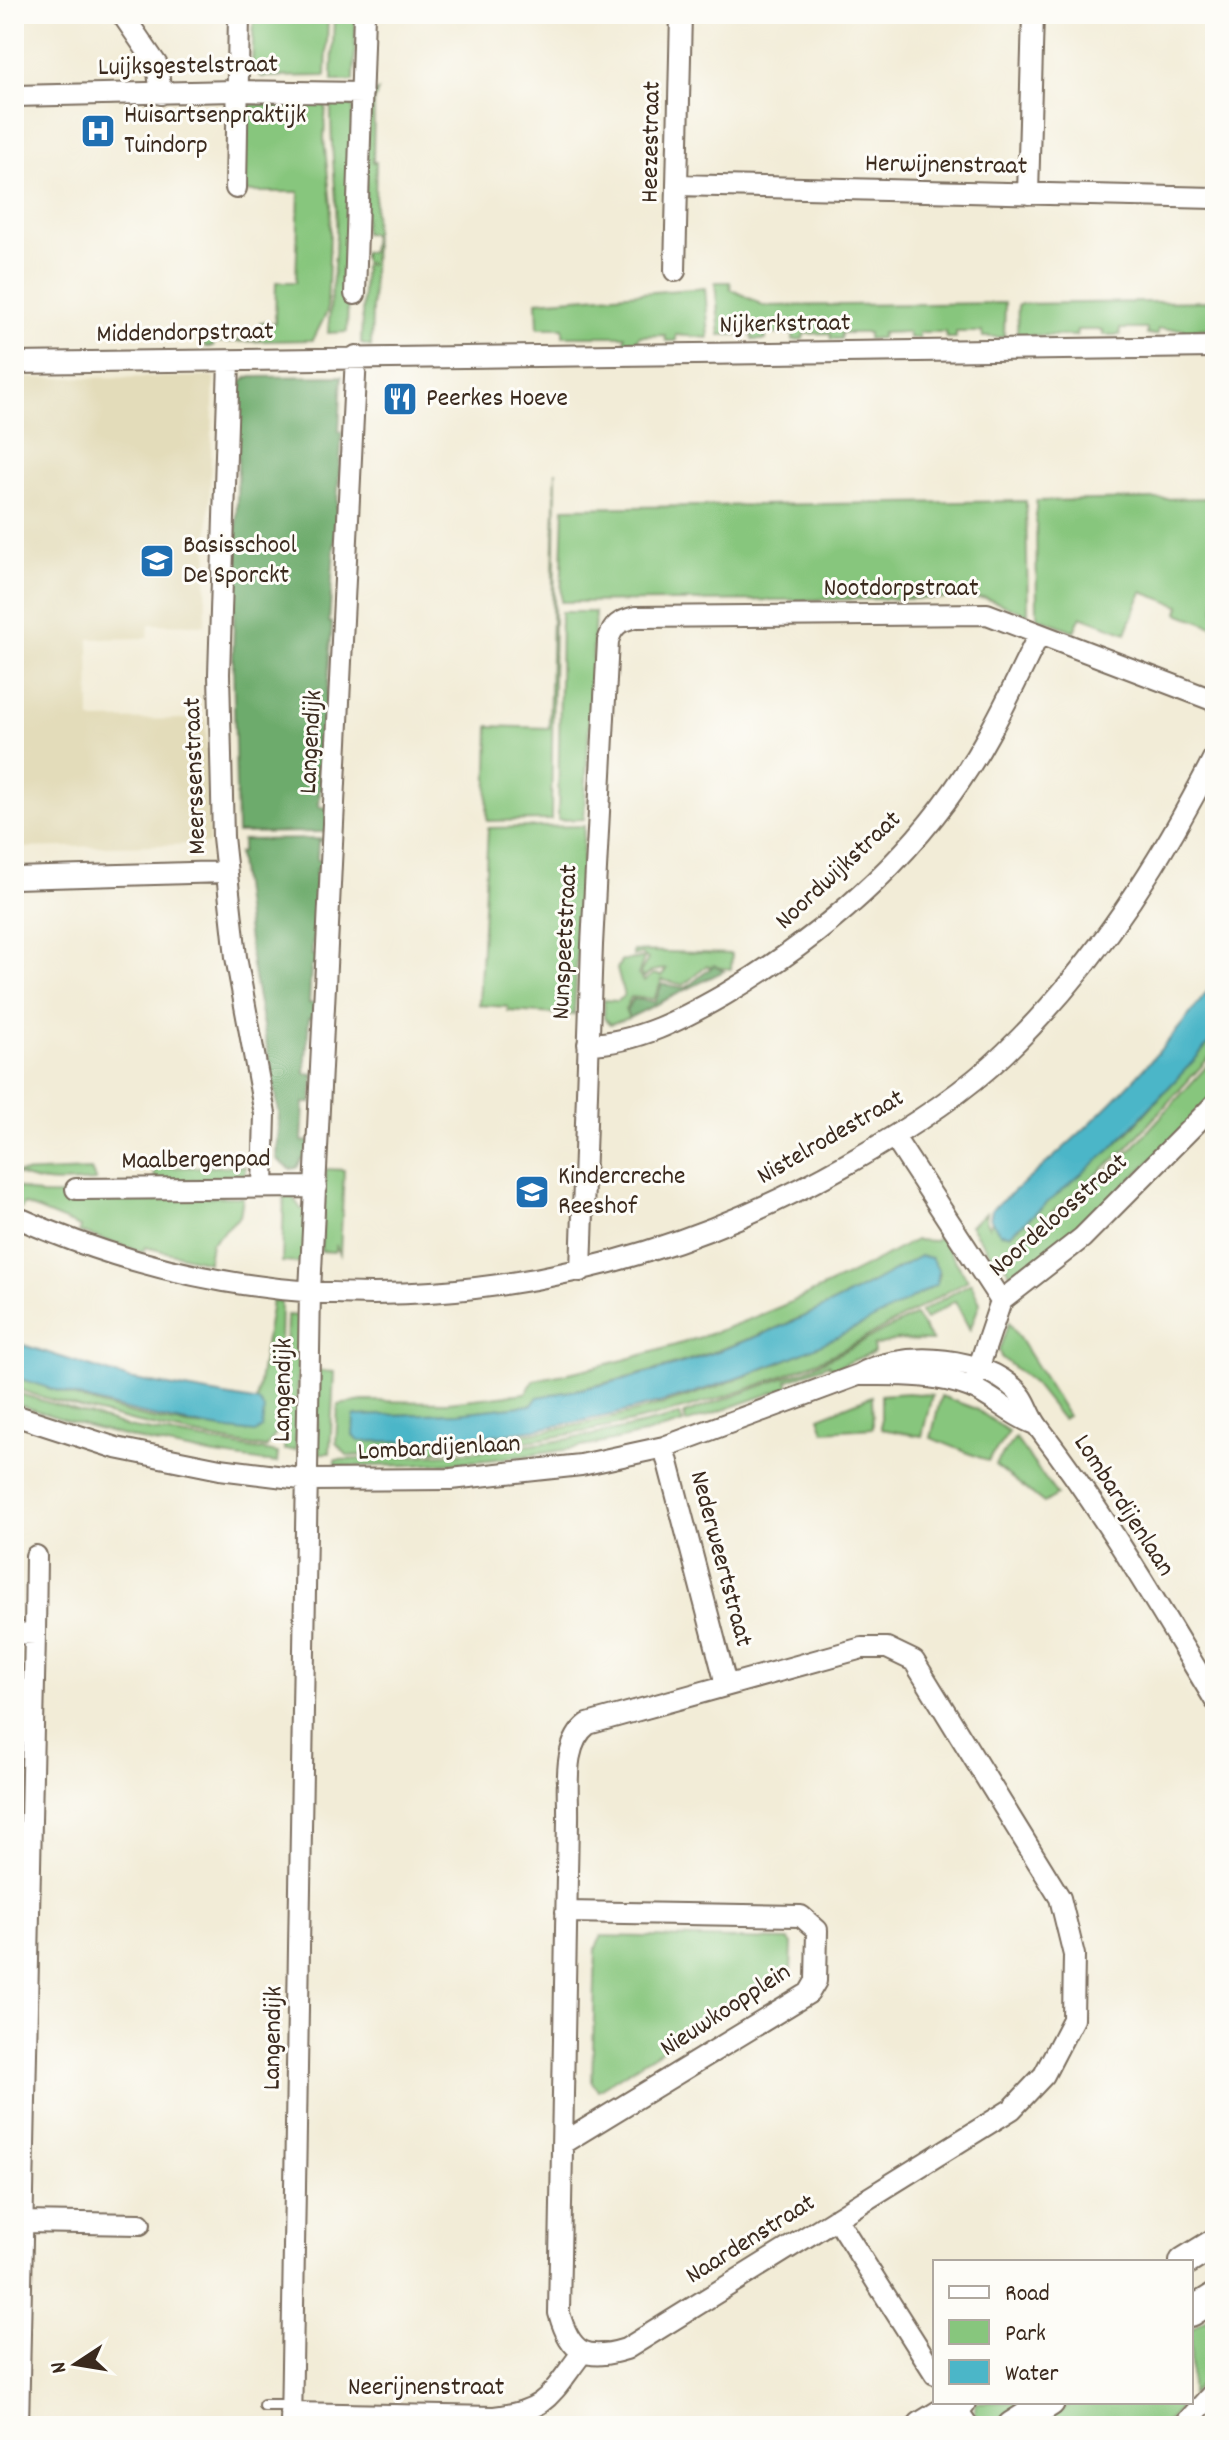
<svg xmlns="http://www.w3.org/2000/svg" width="1229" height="2440" font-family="Dekko,sans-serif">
  <rect width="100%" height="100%" fill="#fdfcf7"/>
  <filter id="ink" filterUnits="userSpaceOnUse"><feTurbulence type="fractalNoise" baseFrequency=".0125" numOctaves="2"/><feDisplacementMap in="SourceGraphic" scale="16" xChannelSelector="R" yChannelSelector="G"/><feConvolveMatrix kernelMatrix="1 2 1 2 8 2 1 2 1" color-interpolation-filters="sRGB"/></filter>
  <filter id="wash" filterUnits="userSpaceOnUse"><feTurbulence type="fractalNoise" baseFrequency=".006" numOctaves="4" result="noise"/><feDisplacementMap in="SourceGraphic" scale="32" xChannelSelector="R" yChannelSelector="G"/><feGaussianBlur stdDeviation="1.8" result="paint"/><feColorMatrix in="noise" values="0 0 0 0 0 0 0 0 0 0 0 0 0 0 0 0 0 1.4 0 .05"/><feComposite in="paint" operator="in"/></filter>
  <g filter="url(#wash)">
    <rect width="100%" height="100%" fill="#f2ecd7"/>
    <!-- built -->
    <path fill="#e3dcba" d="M214,377L205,625L149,624L148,638L89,639L90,720L206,719L209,844L14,848V378Z"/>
    <!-- green -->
    <path fill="#87c67d" stroke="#61784e" stroke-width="2" fill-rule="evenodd" d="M254,14H328L326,76L262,77L252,68Z
      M334,14H356L354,81H332Z
      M378,91L374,101L373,162H376L371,347L361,344L364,266L370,264L364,263V252H371L373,234L364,233L369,93Z
      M331,98L353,107L347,332L328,333C331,290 338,246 336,203C334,168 330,134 331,98Z
      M326,103L324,139L331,205L327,312L313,340L214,342L213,347H205L204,341L259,340L260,322L275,323L276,282H296L299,192H240L239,105Z
      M715,282H730L731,289L764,306L1005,303L1004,337H983L982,332H956V338H946L945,332H919V338H909L908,332L882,333L881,338L868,339V333H841V339H831L830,333L804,334L803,339L793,340V334H766V340H753L752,334L720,335Z
      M705,288L709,338L676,335V341H666L665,335L639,336L638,341L625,342V336H563V328H538L537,301Z
      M1215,301V328L1195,329V334L1184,335V329H1158L1157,335H1147V329H1120V335H1103V330H1077L1076,336L1017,335L1018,304Z
      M556,471L551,820L487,821L489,726L549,728Z
      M1215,498V627L1178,613L1180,606L1142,592L1126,633L1081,616L1074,631L1037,617L1036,501Z
      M1026,501L1028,614L985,598L561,602L564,508Z
      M561,612H595L584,819L558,820Z
      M584,826L574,1015L508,1011V1007L479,1005L488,828Z
      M633,951L732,954L731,969L706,966L684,985L662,980L654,999L631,997L625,1010L629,1018L610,1024L604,1018V1000L617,1001L624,996L617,969L621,961L644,958L638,975L644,981L654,974L662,976L666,969L653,971L643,978L640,973L648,959L641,954L633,956Z
      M1215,1035V1051L1124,1151L995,1261L970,1225L986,1213L985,1220L989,1227L992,1220L1000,1233L1011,1234L1128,1133Z
      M1215,1057V1093C1154,1162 1087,1223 1013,1278L1001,1260L1127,1154Z
      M245,1166V1178L155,1181L154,1168Z
      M326,1169L344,1170L340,1254L336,1246L334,1252L321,1251Z
      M91,1170L96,1181C66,1183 41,1186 14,1173Z
      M14,1186L41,1195L243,1197L240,1216L211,1243L208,1262L145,1247L143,1252L79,1232L80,1227L24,1204L21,1209L14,1205Z
      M284,1195L292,1196L301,1209H307L304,1263L282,1262Z
      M939,1236L968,1280C921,1307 874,1335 825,1358C672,1427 513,1450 348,1456L336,1443L338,1405L363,1401L448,1402L526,1393L534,1380C677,1353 788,1311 915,1240L935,1241ZM920,1256L931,1261L940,1273L937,1284C764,1384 555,1460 353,1435L355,1416L458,1413L532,1405L538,1397C675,1373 800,1327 920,1256Z
      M971,1283L980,1303L970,1330L955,1301L925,1320L920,1312Z
      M272,1301L281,1302L278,1431L266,1448C180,1434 97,1416 14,1388V1376C92,1403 179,1437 261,1425L263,1413L256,1402Z
      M287,1315L299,1316L296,1450H284Z
      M915,1315L932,1341L896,1340L873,1346L874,1352L832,1369L829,1364L787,1381L789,1387L686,1423L684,1414L806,1370Z
      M1009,1322L1068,1416L1062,1419L1034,1384L1001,1357L999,1350Z
      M319,1371L334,1372L330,1453H317Z
      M14,1392L128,1427L278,1453L277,1463C188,1454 99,1433 14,1403Z
      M907,1393L932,1395L922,1436L881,1429V1395Z
      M872,1396L873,1428L824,1431L819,1417Z
      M941,1396L976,1409L1009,1432L988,1461L931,1438Z
      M680,1415L683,1423L667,1428C557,1457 448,1468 335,1466V1460C453,1456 566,1446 680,1415Z
      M1015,1438L1057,1495L1044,1503L995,1465Z
      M601,1936L788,1940L792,1944L791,1969L598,2090L592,2082L596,1948Z
      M1215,2314V2369L1191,2395V2329Z
      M975,2402H1037L999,2426L981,2424L975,2414Z
      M1075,2402H1185L1163,2426H1037Z"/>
    <!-- forest -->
    <path fill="#6dab6c" stroke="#546a45" stroke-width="2" d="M342,376L339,432H342L329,622L332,623L322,764L330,765L329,789H320L319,807L328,808L327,832L237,833L233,658L240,384L248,377Z
      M326,839L318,842L317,860L325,861V869H316L314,910L323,911L321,937H313L312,955L320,956V966H311L309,1003L318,1004L317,1018H309L305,1073L314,1074L312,1103H304L302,1141L310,1142L309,1159H302L297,1168L291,1170L277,1159L279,1113L252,966L238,853L242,852V840Z
      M714,965L724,971L629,1018L626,1011L633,999L655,1002L662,984L686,988Z"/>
    <!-- water -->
    <path fill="#4bb6c8" stroke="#437073" stroke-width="2" d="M1215,981V1035L1198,1056L1110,1150L1010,1234L1000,1233L990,1219L992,1209C1076,1142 1152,1069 1215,981Z
      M920,1256L931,1258L939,1271L937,1284C761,1388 564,1445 359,1441L353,1435L354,1416L458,1413L532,1405L538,1397C675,1375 801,1327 920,1256Z
      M14,1342L129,1379L259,1402L264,1410L262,1428L255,1433C175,1425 98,1405 21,1379L14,1376Z"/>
  </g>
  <g filter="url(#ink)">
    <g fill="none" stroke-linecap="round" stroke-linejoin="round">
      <!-- lane casing -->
      <g stroke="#7b6e5f" stroke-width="14">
        <path id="lane" d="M264,2405H291"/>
      </g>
      <!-- street casing -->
      <g stroke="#7b6e5f" stroke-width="24">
        <path id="street" d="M122,14L157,65L161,94
          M14,96L235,91L362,93
          M677,185L1215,198
          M236,188L239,14
          M1028,194L1033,14
          M675,271L681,14
          M355,294L364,14
          M229,361L219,674L223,837L236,957L265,1114L263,1186
          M14,363L1215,347
          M14,878L225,872
          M588,1044C637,1043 682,1019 724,995C832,932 930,843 990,732C1008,700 1023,667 1039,634
          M894,1137L1001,1301
          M76,1189L316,1187
          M14,1216C288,1340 589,1311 847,1164C898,1135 963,1094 1005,1053C1092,969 1161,863 1215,755
          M581,1271L592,945L608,641C613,625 619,621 636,617L987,614L1215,701
          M974,1381L1001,1301L1082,1238L1215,1104
          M14,1415L116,1448L220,1469L309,1480L451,1479L581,1465L664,1447L858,1375
          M1035,1424C1011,1416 993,1396 970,1387C934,1373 896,1375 858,1375C898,1351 972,1355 1009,1384C1029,1399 1026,1412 1039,1428C1105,1514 1159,1608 1215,1700
          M664,1447L726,1684
          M14,1633L35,1634L18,2426
          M35,1634L36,1556
          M862,1648H887L914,1661L1060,1898L1074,1955L1073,2019L1044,2075L1012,2109L626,2349C587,2361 571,2355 559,2313L568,1820C569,1789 561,1744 588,1724Z
          M563,2143L809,1993L816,1981L817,1930L801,1916L566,1912
          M836,2218L935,2374
          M23,2222L140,2224
          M952,2402L968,2426
          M291,2413L494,2417C548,2411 551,2393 582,2353
          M291,2426L310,1291L356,356
          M1183,2426L1215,2391"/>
      </g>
      <!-- secondary casing -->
      <g stroke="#7b6e5f" stroke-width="32">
        <path id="secondary" d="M1184,2262L1215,2243
          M1191,2312L1215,2297
          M922,2426L961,2402
          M1012,2426L1050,2402"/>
      </g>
      <!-- lane -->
      <use href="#lane" stroke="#fff" stroke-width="10"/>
      <!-- street -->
      <use href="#street" stroke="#fff" stroke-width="20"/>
      <!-- secondary -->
      <use href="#secondary" stroke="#fff" stroke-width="28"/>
    </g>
  </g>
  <!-- icons -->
  <defs>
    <g id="hospital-square" transform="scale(1.8)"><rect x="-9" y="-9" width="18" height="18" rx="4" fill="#1f6fb2" stroke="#fdfcf7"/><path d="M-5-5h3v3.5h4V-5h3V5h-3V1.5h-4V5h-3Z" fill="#fff"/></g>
    <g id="restaurant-square" transform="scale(1.8)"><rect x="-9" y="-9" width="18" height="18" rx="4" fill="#1f6fb2" stroke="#fdfcf7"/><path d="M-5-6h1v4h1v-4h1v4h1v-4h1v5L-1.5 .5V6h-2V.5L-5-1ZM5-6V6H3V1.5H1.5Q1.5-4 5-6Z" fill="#fff"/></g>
    <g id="school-square" transform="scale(1.8)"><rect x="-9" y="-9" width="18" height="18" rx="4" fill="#1f6fb2" stroke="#fdfcf7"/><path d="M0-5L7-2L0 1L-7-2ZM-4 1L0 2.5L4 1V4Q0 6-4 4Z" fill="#fff"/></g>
  </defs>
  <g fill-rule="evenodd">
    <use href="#hospital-square" x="98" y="131"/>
    <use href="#restaurant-square" x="400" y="399"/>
    <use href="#school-square" x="157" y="561"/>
    <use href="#school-square" x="532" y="1192"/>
  </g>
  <g text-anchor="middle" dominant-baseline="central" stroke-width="6" stroke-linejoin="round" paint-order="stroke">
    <!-- street labels -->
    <g font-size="26" fill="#3b2a1e" stroke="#fdfcf7">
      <text transform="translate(188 67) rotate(-1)">Luijksgestelstraat</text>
      <text transform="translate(652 142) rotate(-89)">Heezestraat</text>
      <text transform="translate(946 166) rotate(1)">Herwijnenstraat</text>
      <text transform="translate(785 325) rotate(-1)">Nijkerkstraat</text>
      <text transform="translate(185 334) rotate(-1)">Middendorpstraat</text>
      <text x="901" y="589">Nootdorpstraat</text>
      <text transform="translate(312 742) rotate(-87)">Langendijk</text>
      <text transform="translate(196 776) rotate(-92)">Meerssenstraat</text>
      <text transform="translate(839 871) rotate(-43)">Noordwijkstraat</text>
      <text transform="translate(566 942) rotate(-87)">Nunspeetstraat</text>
      <text transform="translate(831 1138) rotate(-30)">Nistelrodestraat</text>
      <text transform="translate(196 1161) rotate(-1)">Maalbergenpad</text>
      <text transform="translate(1059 1216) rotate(-41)">Noordeloosstraat</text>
      <text transform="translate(284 1390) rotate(-89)">Langendijk</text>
      <text transform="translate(439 1449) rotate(-3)">Lombardijenlaan</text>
      <text transform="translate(1123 1506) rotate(57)">Lombardijenlaan</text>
      <text transform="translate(720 1559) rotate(75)">Nederweertstraat</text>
      <text transform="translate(726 2011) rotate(-33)">Nieuwkoopplein</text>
      <text transform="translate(274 2038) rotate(-89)">Langendijk</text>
      <text transform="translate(751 2240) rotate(-32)">Naardenstraat</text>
      <text x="426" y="2388">Neerijnenstraat</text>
    </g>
    <!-- poi labels -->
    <g font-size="26" fill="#3b2a1e" stroke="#fdfcf7" text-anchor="start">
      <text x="124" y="116">Huisartsenpraktijk<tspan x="124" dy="30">Tuindorp</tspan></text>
      <text x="426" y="399">Peerkes Hoeve</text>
      <text x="183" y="546">Basisschool<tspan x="183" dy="30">De Sporckt</tspan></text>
      <text x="558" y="1177">Kindercreche<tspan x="558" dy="30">Reeshof</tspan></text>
    </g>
  </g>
  <!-- margin -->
  <rect width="1229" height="2440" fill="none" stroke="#fdfcf7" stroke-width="48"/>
  <!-- legend -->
  <rect x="933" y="2260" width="260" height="144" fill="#fdfcf7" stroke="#afa8a0" stroke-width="2"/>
  <rect x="949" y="2286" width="40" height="12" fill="#ffffff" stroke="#afa8a0" stroke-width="2"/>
  <text x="1005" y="2300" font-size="24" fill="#3b2a1e">Road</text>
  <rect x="949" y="2320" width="40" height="24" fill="#87c67d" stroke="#afa8a0" stroke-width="2"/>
  <text x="1005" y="2340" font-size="24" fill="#3b2a1e">Park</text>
  <rect x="949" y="2360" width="40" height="24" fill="#4bb6c8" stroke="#afa8a0" stroke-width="2"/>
  <text x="1005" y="2380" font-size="24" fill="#3b2a1e">Water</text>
  <!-- north arrow -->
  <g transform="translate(76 2364) rotate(258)" stroke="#fdfcf7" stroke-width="6" paint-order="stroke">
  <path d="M0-6L14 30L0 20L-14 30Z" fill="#3b2a1e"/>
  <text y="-12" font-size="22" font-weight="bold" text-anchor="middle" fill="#3b2a1e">N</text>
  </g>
</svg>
